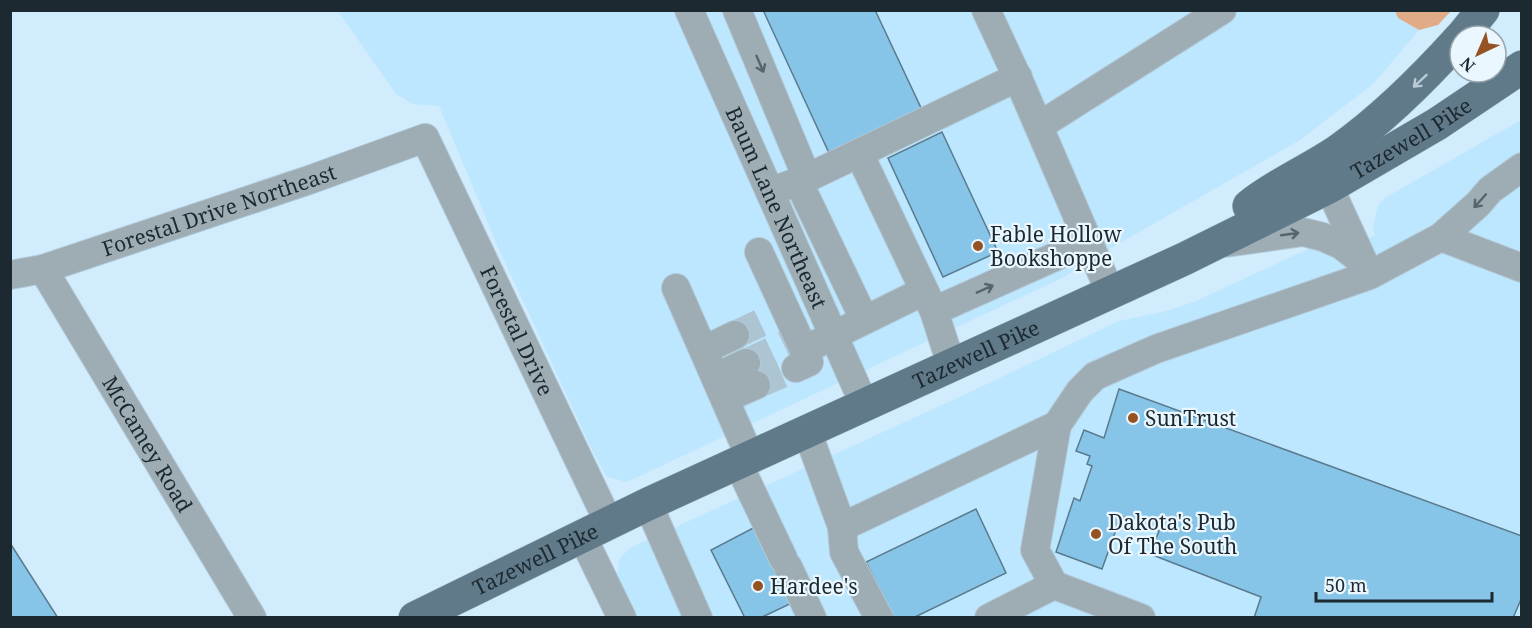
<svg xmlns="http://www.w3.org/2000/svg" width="1532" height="628" font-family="'Noto Serif',serif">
  <rect width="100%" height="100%" fill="#d1ecfc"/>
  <!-- built -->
  <path fill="#bde7ff" d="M1395,10L1398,18L1419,30L1373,84L1300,140L1111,248L1064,277L627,482L607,477L592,450L498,247L439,106L413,104L396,94L338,11Z
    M1521,120V617L634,618L617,580L620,558L630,548L966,394L1119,321L1167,311L1196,301L1308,249H1321L1330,256L1375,235L1373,227L1378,205L1385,198Z"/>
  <!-- forest -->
  <path fill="#e2ab88" d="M1395,11V10L1451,11L1438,25L1419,30L1398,18Z"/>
  <!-- building -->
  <path fill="#86c5e8" stroke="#5b7a8c" stroke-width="1.5" d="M763,10H875L922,110L829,153Z
    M942,132L998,252L943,277L888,158Z
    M1119,389L1522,536V597L1513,618H1254L1261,597L1150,554L1159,531L1121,516L1102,569L1056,552L1074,498L1080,501L1092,466L1087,464L1090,456L1076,451L1084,430L1104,438Z
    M976,509L1006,573L913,618H894L866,562Z
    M757,526L794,602L760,618H745L711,550Z
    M10,543L58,618H10Z"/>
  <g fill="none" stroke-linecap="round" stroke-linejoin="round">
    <!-- minor-tunnel -->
    <path stroke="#adc5d3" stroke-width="28" stroke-dasharray="28 14" stroke-linecap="butt" d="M735,335L773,317
      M746,363L786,344
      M756,385L796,368"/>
    <!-- minor casing -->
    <g stroke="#b1c9d7" stroke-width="30">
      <g id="minor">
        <path id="s1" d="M689,10L864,404"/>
        <path d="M737,10L807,178"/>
        <path d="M986,10L1020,83L1110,292"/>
        <path d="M1039,126L1222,10"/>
        <path d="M859,153L934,311L951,364"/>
        <path d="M798,181L864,319"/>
        <path d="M1329,187L1363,261"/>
        <path d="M770,192L807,178L1018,77"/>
        <path d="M1441,237L1478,204L1490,190L1522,167"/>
        <path d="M1225,243L1303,232L1323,237L1341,245L1363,262"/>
        <path d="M759,252L804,350"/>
        <path id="s2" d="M43,269L252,618"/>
        <path id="s3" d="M10,275L43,269L309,180L425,138L609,523"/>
        <path d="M676,288L750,457"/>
        <path d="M934,311L1088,242"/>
        <path d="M704,350L735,335"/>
        <path d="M796,368L809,362L804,350L924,291"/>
        <path d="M716,377L746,363"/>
        <path d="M726,398L756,385"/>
        <path d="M1057,425L1035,550L1054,585L1141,618"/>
        <path d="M807,431L842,527L1057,425L1080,391L1095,376L1156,349L1370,275L1441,237L1522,268"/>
        <path d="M738,463L783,558"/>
        <path d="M648,504L698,618"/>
        <path d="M842,527L844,552L879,618"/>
        <path d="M582,536L622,618"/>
        <path d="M788,567L812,618"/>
        <path d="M989,618L1054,585"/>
      </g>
    </g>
    <!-- major casing -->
    <g stroke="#b1c9d7" stroke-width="34">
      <g id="major">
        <path d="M1462,36L1483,10"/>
        <path d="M1249,206C1276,184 1310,170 1339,150C1384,118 1423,79 1460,38"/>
        <path id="s4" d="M415,618L648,504L1184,259L1329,187L1437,124L1522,67"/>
      </g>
    </g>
    <!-- minor -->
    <use href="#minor" stroke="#9eacb4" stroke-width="28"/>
    <!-- major -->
    <use href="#major" stroke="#607a89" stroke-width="33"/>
  </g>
  <!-- one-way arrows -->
  <defs><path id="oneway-shaft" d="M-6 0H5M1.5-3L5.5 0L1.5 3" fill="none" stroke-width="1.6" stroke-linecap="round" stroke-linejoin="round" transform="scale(1.5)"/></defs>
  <g stroke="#57646c">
    <use href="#oneway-shaft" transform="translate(760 64) rotate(67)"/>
    <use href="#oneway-shaft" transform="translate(1480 201) rotate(132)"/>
    <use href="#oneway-shaft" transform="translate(1290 234) rotate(-8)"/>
    <use href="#oneway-shaft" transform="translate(985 289) rotate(-24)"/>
  </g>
  <use stroke="#bacbd6" href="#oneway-shaft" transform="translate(1420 81) rotate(137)"/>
  <!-- markers -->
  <g fill="#955222" stroke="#eaf7ff" stroke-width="2">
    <circle cx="978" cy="246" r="6"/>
    <circle cx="1133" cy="418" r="6"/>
    <circle cx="1096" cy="534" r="6"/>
    <circle cx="758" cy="586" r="6"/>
  </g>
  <g text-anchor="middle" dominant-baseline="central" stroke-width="4.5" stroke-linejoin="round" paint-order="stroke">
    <!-- street labels -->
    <g font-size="21" fill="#1d2931" stroke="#eaf7ff">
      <text stroke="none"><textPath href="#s4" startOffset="1106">Tazewell Pike</textPath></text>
      <text stroke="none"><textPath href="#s1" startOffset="216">Baum Lane Northeast</textPath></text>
      <text stroke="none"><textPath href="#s3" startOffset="219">Forestal Drive Northeast</textPath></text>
      <text stroke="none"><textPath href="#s3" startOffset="651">Forestal Drive</textPath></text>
      <text stroke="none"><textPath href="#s4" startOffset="620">Tazewell Pike</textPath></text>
      <text stroke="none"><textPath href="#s2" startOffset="204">McCamey Road</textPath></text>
      <text stroke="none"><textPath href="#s4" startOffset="134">Tazewell Pike</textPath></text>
    </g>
    <!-- poi labels -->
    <g font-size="21" fill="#1d2931" stroke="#eaf7ff" text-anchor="start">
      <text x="990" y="234">Fable Hollow<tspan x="990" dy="24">Bookshoppe</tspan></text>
      <text x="1145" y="418">SunTrust</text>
      <text x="1108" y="522">Dakota's Pub<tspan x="1108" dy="24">Of The South</tspan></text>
      <text x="770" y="586">Hardee's</text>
    </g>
  </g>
  <!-- border -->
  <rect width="1532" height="628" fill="none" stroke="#1d2931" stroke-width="24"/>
  <!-- north arrow -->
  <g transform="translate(1478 54) rotate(224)"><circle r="28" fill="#eaf7ff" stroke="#98a5ad" stroke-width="1.5"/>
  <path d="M0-4.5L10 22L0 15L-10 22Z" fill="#955222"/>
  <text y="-9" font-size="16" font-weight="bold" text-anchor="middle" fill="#1d2931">N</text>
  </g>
  <!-- scale -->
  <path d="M1316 592v9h176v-9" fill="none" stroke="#1d2931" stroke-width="3"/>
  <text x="1325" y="592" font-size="18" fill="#1d2931" stroke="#eaf7ff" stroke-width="4.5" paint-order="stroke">50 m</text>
</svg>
